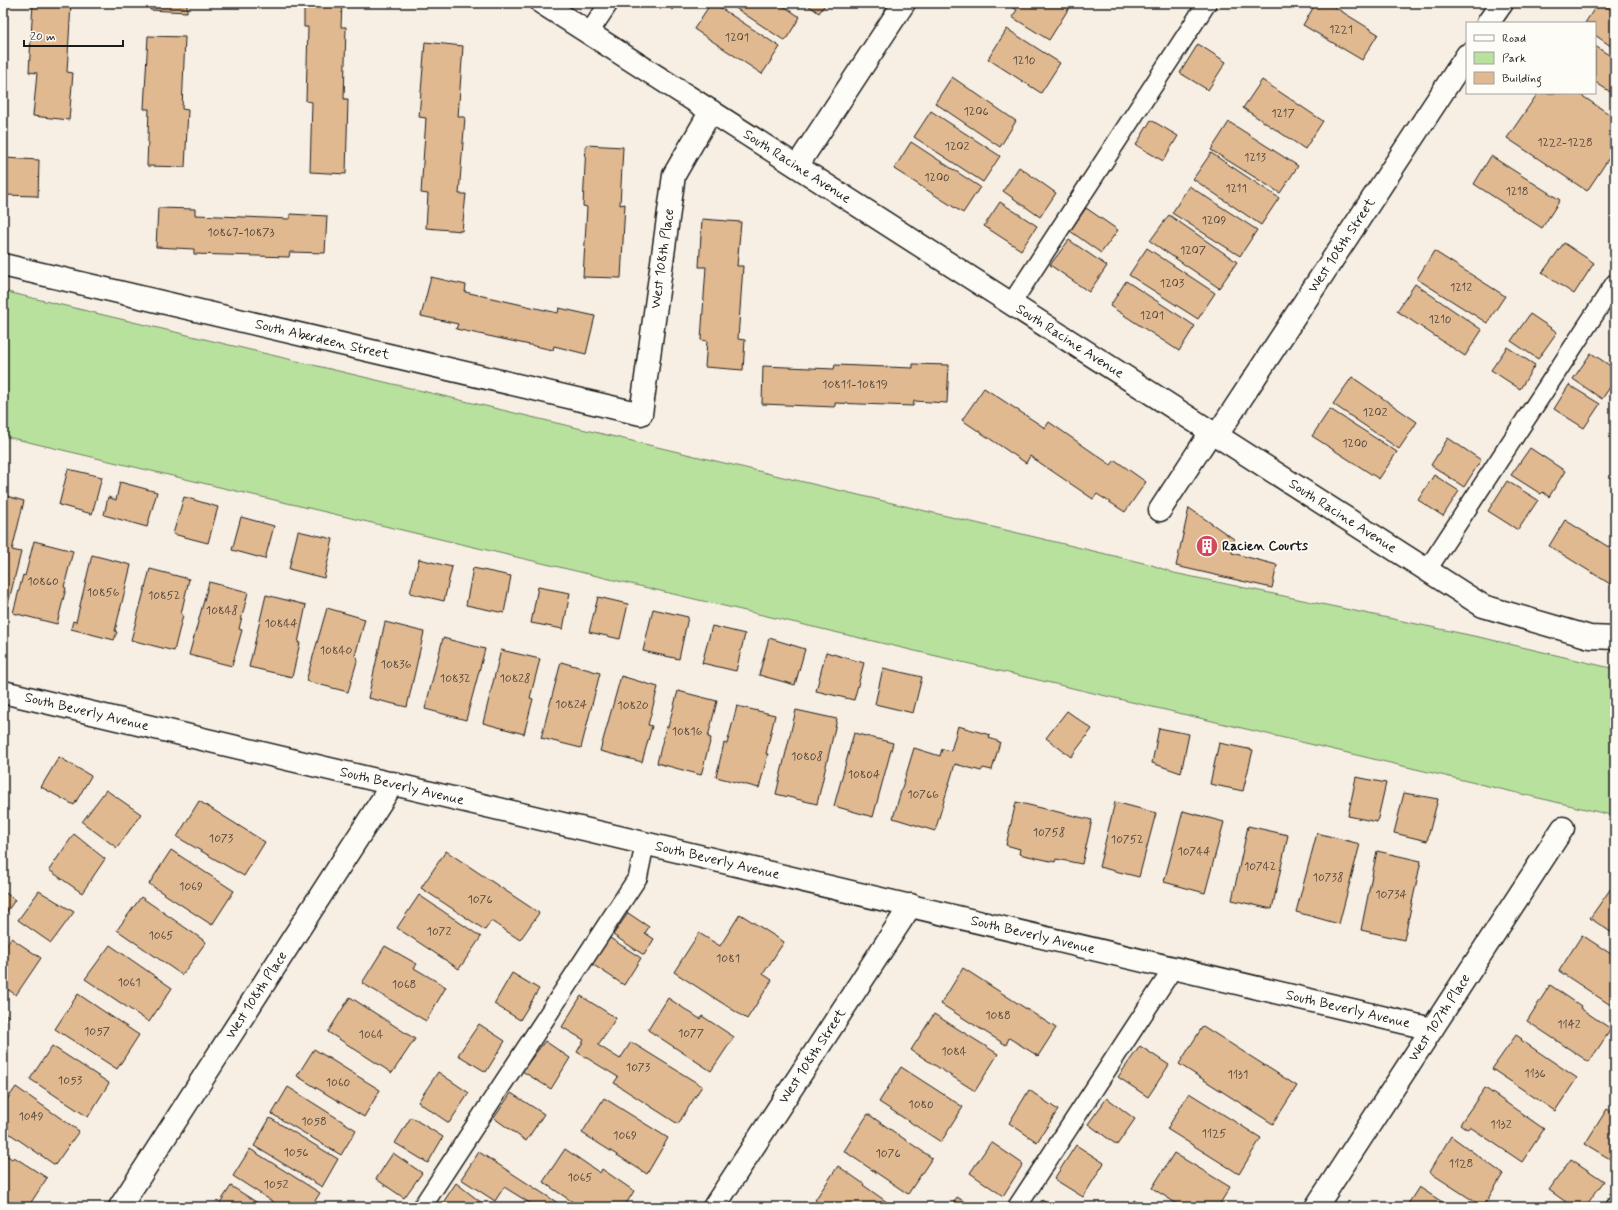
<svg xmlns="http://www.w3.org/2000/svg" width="1618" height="1210" font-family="Mynerve,sans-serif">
  <rect width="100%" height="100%" fill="#f7efe3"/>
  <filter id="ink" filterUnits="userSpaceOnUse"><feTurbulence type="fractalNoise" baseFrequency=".025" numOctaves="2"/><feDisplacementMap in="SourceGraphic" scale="8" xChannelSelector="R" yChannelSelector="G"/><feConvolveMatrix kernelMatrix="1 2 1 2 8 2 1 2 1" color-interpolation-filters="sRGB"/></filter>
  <g filter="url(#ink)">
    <!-- green -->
    <path fill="#b9e19e" stroke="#6a7e5d" d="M3,291L1152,565L1174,573L1488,639L1615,669V816L3,436Z"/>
    <!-- building -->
    <path fill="#e1b991" stroke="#1c1c1c" d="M33,3H71L67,72L73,73L69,120L33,116L37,73L29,72Z
      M150,3H187V12L150,10Z
      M304,3H342L341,27H346L344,99H348L346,174L310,172L312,102L306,101L308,27H304Z
      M662,3H678L673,10Z
      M711,3H713L780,47L762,74L694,29Z
      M728,3H779L800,17L785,41Z
      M805,3H826L819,13Z
      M1006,3H1062L1069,8L1049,40L1012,17L1017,10Z
      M1316,3H1328L1378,34L1362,60L1303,25Z
      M1598,3H1601L1615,12V49L1595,35V23H1585Z
      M1007,29L1060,63L1041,93L988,59Z
      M148,36L185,37L182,109L188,110L185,167L147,166L149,109H144Z
      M425,42L463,46L458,117H465L459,194H466L462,231L426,228L428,194L421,193L426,118L419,117Z
      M1198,44L1226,62L1208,90L1180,73Z
      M1595,46L1615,59V95L1595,82Z
      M952,77L1016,121L1000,147L935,103Z
      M1262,80L1323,121L1305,149L1243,108Z
      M1538,93H1578L1615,118V149L1587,191L1507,138Z
      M931,111L1000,156L983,182L914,137Z
      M1151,120L1178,136L1163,161L1136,145Z
      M1229,122L1298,166L1280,193L1211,150Z
      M911,142L980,187L963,213L894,169Z
      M586,145L623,147L620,205L625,204L621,278L583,277L587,207L583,206Z
      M1211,153L1279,198L1261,225L1193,179Z
      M1491,156L1560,200L1542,228L1474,184Z
      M4,158L39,160L38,198L37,196L4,195L5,201H3Z
      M1019,167L1056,193L1040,217L1003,191Z
      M1189,186L1257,230L1240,256L1172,213Z
      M1000,202L1037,226L1021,250L984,226Z
      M158,208L195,209V215L290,219V214L327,216L325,253L290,252L289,257L194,254V249L156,247Z
      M1086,208L1118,230L1101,253L1070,231Z
      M1169,215L1237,262L1219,288L1150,241Z
      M702,219L741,222L737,266H743L738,339L745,340L743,370L705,367L707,341L701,340L706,267H699Z
      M1069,240L1107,266L1089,292L1050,265Z
      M1564,243L1594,263L1574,294L1542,273Z
      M1147,248L1215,293L1198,319L1129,275Z
      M1434,251L1505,296L1487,323L1417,279Z
      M431,277L466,285L465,292L558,313L559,308L595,316L586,354L554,346L553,350L456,329L458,324L421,316Z
      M1126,281L1195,326L1179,351L1110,306Z
      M1415,284L1482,330L1465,356L1397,311Z
      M1530,314L1557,332L1538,359L1511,341Z
      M1507,347L1535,365L1520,389L1491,370Z
      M1591,353L1615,369V380L1602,399L1573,379Z
      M913,364L949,365L947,403L914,401L913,406L835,403V407L762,404L763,366L834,369L835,365L913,368Z
      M1352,377L1417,422L1399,449L1333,404Z
      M1569,385L1600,404L1584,428L1554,409Z
      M984,388L1045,428L1049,422L1111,465L1115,460L1146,482L1125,512L1097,494L1093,499L1030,456L1026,463L962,420Z
      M1330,409L1397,452L1379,479L1312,436Z
      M1448,438L1481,460L1464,487L1431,465Z
      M1530,448L1565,471L1549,497L1543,492L1541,494L1511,475Z
      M68,469L102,477L92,514L59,505Z
      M1434,475L1459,491L1443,516L1418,500Z
      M1507,481L1538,500L1518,530L1488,511Z
      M120,482L157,492L147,527L104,515L108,497L116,500Z
      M3,495L24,501L12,550L21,552L6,612L3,611Z
      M184,497L218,507L208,543L173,534Z
      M1189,508L1234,539L1232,553L1277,565L1272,588L1176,566Z
      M241,517L274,526L265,559L232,550Z
      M1565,520L1615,551V587L1549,546Z
      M298,531L333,539L324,578L289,569Z
      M34,541L73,551L64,587L66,588L57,624L13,613L23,575L25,576Z
      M92,555L131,565L115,631L117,632L114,640L71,629L73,621L76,622Z
      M419,559L452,567L444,601L410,593Z
      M473,568L511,576L504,613L466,605Z
      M150,569L189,579L181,614L183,615L174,651L131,640Z
      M209,582L248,592L239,629L242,630L232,666L189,655Z
      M538,587L570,593L563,629L531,623Z
      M266,595L306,605L298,643H300L292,677L249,667Z
      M598,597L628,604L620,639L589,632Z
      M327,608L365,619L355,656L358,658L348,692L306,681Z
      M653,609L688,617L679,659L643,651Z
      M385,622L424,632L407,707L368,698Z
      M712,626L745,634L736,671L702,663Z
      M443,638L485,649L466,720L425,709Z
      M769,638L805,649L795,685L759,675Z
      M501,650L540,659L530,698L533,699L524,734L483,723Z
      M826,652L864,663L854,700L816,691Z
      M561,662L600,673L581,748L541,738Z
      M883,668L922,677L913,713L875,704Z
      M621,676L658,687L648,725L652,726L642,762L600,751Z
      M678,691L717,701L708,737L711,738L701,775L657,763L666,727H668Z
      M737,706L775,715L766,754H768L759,788L716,777L724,743L727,744Z
      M796,710L837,719L817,804L776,794Z
      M1067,711L1092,729L1071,757L1046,738Z
      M958,726L990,735L989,738L1000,742L992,770L983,768L981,771L955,764L935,831L893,818L914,748L940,756L942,749L951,751Z
      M1159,728L1189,734L1181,773L1152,763Z
      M854,733L893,743L873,817L834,806Z
      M1219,743L1253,750L1243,791L1210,784Z
      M59,757L91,776L74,805L41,787Z
      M1356,777L1386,783L1377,822L1348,816Z
      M106,790L141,814L117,848L82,822Z
      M1404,793L1438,799L1427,841L1394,833Z
      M199,801L265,842L244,876L177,837Z
      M1016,802L1092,820L1082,864L1056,859L1055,862L1019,854L1020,849L1006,845Z
      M1115,802L1156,813L1139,877L1099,867Z
      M1183,811L1224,822L1205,893L1164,882Z
      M1248,826L1288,835L1272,909L1232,900Z
      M1317,833L1360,844L1339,924L1296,912Z
      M74,834L105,859L82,893L49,870Z
      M171,850L234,891L212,925L149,884Z
      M446,851L539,913L520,940L491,921L485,930L421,888Z
      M1377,851L1421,861L1404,940L1361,930Z
      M1614,884H1615V935L1590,918Z
      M3,891L15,900L3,917Z
      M39,891L74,912L51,943L18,920Z
      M419,895L481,937L459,969L397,928Z
      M141,897L206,942L182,975L117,930Z
      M628,913L649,927L645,933L654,939L644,955L613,935Z
      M740,914L784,942L763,974L772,980L747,1019L674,972L699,933L720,946Z
      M1582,935L1614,956L1612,958L1615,960V1008L1559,971Z
      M11,938L41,958L16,995L3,986V951Z
      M610,938L641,958L624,985L592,964Z
      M110,945L172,988L149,1022L85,979Z
      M385,946L417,964L414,968L446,987L426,1021L362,983Z
      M963,968L1056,1028L1038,1056L1009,1038L1006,1045L941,1004Z
      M512,973L539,989L520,1020L494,1004Z
      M1550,985L1581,1006L1580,1008L1611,1029L1589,1062L1527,1021Z
      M78,994L139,1035L117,1069L55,1029Z
      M581,996L616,1018L598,1045L620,1059L631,1042L702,1086L678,1124L614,1083L618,1077L577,1052L584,1040L562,1027Z
      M350,997L415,1039L392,1073L328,1032Z
      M668,998L700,1019L702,1016L734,1037L711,1071L648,1030Z
      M3,1012L8,1016L3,1024Z
      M934,1014L998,1054L975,1091L911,1050Z
      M479,1024L505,1041L486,1072L458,1055Z
      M1203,1026L1297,1086L1273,1124L1179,1064Z
      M1516,1035L1522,1039L1521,1040L1577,1078L1555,1111L1492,1069Z
      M545,1041L570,1058L551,1089L522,1071Z
      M52,1046L109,1083L88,1117L30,1079Z
      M1140,1046L1169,1065L1148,1097L1118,1077Z
      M314,1049L380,1090L364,1117L297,1076Z
      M901,1067L963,1107L941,1142L879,1102Z
      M438,1072L469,1093L449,1123L418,1102Z
      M16,1087L79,1131L55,1165L3,1129V1105Z
      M288,1087L356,1130L341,1155L272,1114Z
      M1485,1088L1544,1129L1522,1162L1470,1127L1467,1129L1460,1124Z
      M1029,1090L1058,1110L1037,1142L1009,1123Z
      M511,1093L544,1114L526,1141L494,1118Z
      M1189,1093L1261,1138L1239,1174L1167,1129Z
      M604,1098L668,1138L647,1174L582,1133Z
      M1107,1098L1135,1119L1117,1145L1088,1124Z
      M1607,1109L1615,1114V1162L1585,1144Z
      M868,1114L932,1158L908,1194L844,1151Z
      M411,1117L443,1137L428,1163L395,1143Z
      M270,1118L338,1159L322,1187L254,1146Z
      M1451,1136L1503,1174L1483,1207L1429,1172Z
      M991,1142L1023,1164L1003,1196L970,1173Z
      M1076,1145L1104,1163L1083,1197L1054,1179Z
      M250,1149L320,1193L311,1207H281L233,1176Z
      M565,1149L600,1173L602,1169L634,1191L624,1207H580L543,1182Z
      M479,1152L564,1207H532L533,1205L504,1187L495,1201L461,1179Z
      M3,1153L12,1159L14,1157L47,1178L28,1207H17L3,1198Z
      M393,1153L422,1173L404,1198L376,1179Z
      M1174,1153L1230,1187L1218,1207H1182L1152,1188Z
      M1571,1159L1604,1181L1585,1207H1573L1549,1190Z
      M838,1166L864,1184L863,1185L894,1207H825L815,1200Z
      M456,1183L487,1207H440Z
      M231,1186L264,1207H217Z
      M1419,1187L1450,1207H1406Z
      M957,1197L973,1207H951Z
      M1042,1200L1053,1207H1037Z
      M1134,1200L1144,1207H1129Z"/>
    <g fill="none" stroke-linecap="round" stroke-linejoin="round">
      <!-- service casing -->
      <g stroke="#1c1c1c" stroke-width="21">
        <path id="service" d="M589,33L609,3
          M1011,304L1207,3
          M1427,570L1615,283
          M422,1207L638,877L645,843
          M1017,1207L1174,967
          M1614,1207L1615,1206"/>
      </g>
      <!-- minor casing -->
      <g stroke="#1c1c1c" stroke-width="25">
        <g id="minor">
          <path id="s1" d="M542,3L1483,606L1590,637L1615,638"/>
          <path d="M1488,23L1502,3"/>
          <path d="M797,166L904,3"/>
          <path id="s2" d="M3,265L641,414L674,175L711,111"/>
          <path id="s3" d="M1217,435L1467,55"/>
          <path d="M1160,510L1211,432"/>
          <path id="s4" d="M3,692L1432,1029"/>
          <path id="s5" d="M120,1207L393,783"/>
          <path id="s6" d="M714,1207L911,905"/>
          <path id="s7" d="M1316,1207L1563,828"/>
        </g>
      </g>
      <!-- service -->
      <use href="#service" stroke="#fdfcf7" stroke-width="18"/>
      <!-- minor -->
      <use href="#minor" stroke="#fdfcf7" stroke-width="22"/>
    </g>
  </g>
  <!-- icons -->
  <defs>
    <g id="building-disc" transform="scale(1.15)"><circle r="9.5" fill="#d1495b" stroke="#fdfcf7"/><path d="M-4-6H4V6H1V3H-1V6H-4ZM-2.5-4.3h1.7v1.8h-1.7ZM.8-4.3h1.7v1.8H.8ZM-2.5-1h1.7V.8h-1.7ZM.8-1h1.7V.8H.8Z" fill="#fff"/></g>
  </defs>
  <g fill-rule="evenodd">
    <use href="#building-disc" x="1207" y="546"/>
  </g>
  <g text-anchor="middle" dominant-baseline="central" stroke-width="3.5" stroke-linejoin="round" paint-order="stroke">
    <!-- number labels -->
    <g font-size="12" fill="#4d4339">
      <text x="1341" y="30">1221</text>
      <text x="737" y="38">1201</text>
      <text x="1024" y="61">1210</text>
      <text x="976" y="112">1206</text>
      <text x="1283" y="114">1217</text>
      <text x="1565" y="143">1222-1228</text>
      <text x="957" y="147">1202</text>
      <text x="1255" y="158">1213</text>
      <text x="937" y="178">1200</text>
      <text x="1236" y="189">1211</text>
      <text x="1517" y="192">1218</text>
      <text x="1214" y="221">1209</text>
      <text x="241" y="233">10867-10873</text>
      <text x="1193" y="251">1207</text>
      <text x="1172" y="284">1203</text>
      <text x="1461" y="288">1212</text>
      <text x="1152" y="316">1201</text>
      <text x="1440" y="320">1210</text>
      <text x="855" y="385">10811-10819</text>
      <text x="1375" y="413">1202</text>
      <text x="1355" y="444">1200</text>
      <text x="43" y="582">10860</text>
      <text x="103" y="593">10856</text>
      <text x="164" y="596">10852</text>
      <text x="222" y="611">10848</text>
      <text x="281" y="624">10844</text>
      <text x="336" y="651">10840</text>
      <text x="396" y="665">10836</text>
      <text x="455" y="679">10832</text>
      <text x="515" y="679">10828</text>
      <text x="571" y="705">10824</text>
      <text x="633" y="706">10820</text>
      <text x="687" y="732">10816</text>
      <text x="807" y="757">10808</text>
      <text x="864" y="775">10804</text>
      <text x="923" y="795">10766</text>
      <text x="1049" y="833">10758</text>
      <text x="221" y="839">1073</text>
      <text x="1127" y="840">10752</text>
      <text x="1194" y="852">10744</text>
      <text x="1260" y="867">10742</text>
      <text x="1328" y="878">10738</text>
      <text x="191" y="887">1069</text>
      <text x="1391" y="895">10734</text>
      <text x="480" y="900">1076</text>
      <text x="439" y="932">1072</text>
      <text x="161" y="936">1065</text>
      <text x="728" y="959">1081</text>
      <text x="129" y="983">1061</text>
      <text x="404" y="985">1068</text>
      <text x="998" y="1016">1088</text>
      <text x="1569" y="1025">1142</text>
      <text x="97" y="1032">1057</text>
      <text x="691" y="1034">1077</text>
      <text x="371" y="1035">1064</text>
      <text x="954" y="1052">1084</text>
      <text x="638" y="1068">1073</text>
      <text x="1535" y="1074">1136</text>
      <text x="1238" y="1075">1131</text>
      <text x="70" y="1081">1053</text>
      <text x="338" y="1083">1060</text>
      <text x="921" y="1105">1080</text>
      <text x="31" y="1117">1049</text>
      <text x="314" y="1122">1058</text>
      <text x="1501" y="1125">1132</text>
      <text x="1214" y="1134">1125</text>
      <text x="625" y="1136">1069</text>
      <text x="296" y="1153">1056</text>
      <text x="888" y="1154">1076</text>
      <text x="1461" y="1164">1128</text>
      <text x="580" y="1178">1065</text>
      <text x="276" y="1185">1052</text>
    </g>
    <!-- street labels -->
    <g font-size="14" fill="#1c1c1c" stroke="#fdfcf7">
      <text stroke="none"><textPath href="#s1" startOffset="303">South Racine Avenue</textPath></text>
      <text stroke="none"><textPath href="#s3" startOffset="227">West 108th Street</textPath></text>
      <text stroke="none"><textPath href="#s2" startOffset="812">West 108th Place</textPath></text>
      <text stroke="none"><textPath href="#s2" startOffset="328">South Aberdeen Street</textPath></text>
      <text stroke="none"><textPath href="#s1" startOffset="627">South Racine Avenue</textPath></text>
      <text stroke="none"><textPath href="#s1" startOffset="951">South Racine Avenue</textPath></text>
      <text stroke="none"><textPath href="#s4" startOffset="86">South Beverly Avenue</textPath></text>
      <text stroke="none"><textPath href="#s4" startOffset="410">South Beverly Avenue</textPath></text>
      <text stroke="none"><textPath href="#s4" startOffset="734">South Beverly Avenue</textPath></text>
      <text stroke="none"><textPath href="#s4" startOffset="1058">South Beverly Avenue</textPath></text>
      <text stroke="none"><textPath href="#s5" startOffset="252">West 108th Place</textPath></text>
      <text stroke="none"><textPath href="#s4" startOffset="1382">South Beverly Avenue</textPath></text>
      <text stroke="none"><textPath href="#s7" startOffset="226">West 107th Place</textPath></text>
      <text stroke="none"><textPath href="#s6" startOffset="180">West 108th Street</textPath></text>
    </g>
    <!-- poi labels -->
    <g font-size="14" font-weight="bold" fill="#1c1c1c" stroke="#fdfcf7" text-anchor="start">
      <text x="1222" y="546">Racien Courts</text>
    </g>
  </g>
  <!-- margin -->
  <rect width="1618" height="1210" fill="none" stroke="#fdfcf7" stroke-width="16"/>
  <rect x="8" y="8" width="1602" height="1194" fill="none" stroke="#1c1c1c" stroke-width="1.5" filter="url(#ink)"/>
  <!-- legend -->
  <rect x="1466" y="22" width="130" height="72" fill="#fdfcf7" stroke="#a3a29f"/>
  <rect x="1474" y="35" width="20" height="6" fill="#fdfcf7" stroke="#a3a29f"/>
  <text x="1502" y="42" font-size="12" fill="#1c1c1c">Road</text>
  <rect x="1474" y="52" width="20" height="12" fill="#b9e19e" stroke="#a3a29f"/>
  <text x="1502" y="62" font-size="12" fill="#1c1c1c">Park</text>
  <rect x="1474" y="72" width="20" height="12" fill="#e1b991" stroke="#a3a29f"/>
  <text x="1502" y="82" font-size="12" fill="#1c1c1c">Building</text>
  <!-- scale -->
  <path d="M24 40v6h99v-6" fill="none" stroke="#1c1c1c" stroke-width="2"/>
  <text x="30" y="40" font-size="12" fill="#1c1c1c" stroke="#fdfcf7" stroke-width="3" paint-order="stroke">20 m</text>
</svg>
